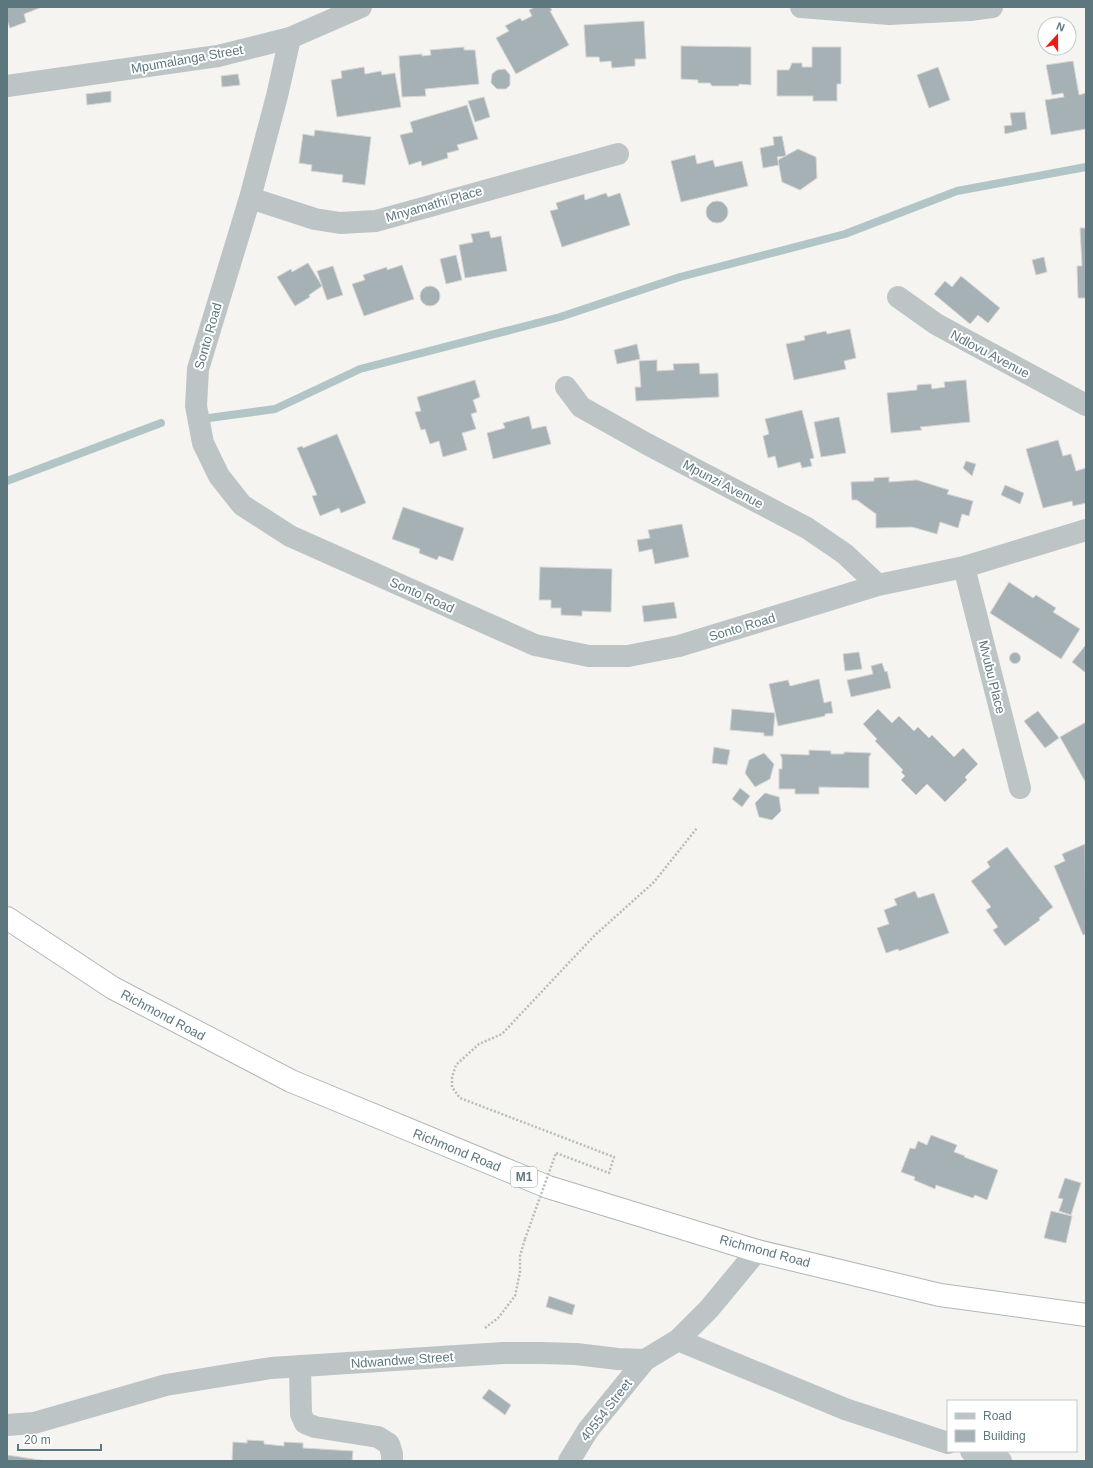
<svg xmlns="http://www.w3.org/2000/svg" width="1093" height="1468" font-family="Helvetica,sans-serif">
  <rect width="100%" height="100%" fill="#f5f4f0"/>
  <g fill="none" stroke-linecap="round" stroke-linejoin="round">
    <!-- stream -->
    <path stroke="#b2c5c6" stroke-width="8" d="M209,418L275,409L360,369L560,317L680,277L845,234L957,191L1086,167
      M7,481L161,423"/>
  </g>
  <!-- building -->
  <path fill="#a5b1b4" stroke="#d6d5d3" d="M7,7H42L24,14L26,22L10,28L7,20Z
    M535,7H550L552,10L550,11L569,45L516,74L496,38L509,31L505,26L520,18L522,21L532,16L529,10Z
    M644,21L646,59H635V66L612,68L611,61L600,62L599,57H586L584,25Z
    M681,46L751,47V85L739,84V86H712L710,83H698V80L681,79Z
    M464,47V50H475L479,84L425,89L426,96L402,97L399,56L422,54V56L431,55L430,50Z
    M812,47H841V84H837V101H813V96H777V70H789L792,63H802V67H812Z
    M1073,61L1079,95L1086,93V129L1051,135L1045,100L1064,97L1063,93L1052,95L1046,65Z
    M364,67L365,74L381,71L382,75L395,73L401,107L337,117L331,80L342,78L341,71Z
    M938,67L950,100L929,108L917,75Z
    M505,69L510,75V85L506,89H497L491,83L492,74L497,70Z
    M238,74L240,85L222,87L221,76Z
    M111,91V102L87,105L86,94Z
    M484,97L490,117L475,122L468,101Z
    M467,105L478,139L457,145L459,150L447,153L448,158L422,166L421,161L409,165L400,135L413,132L410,122Z
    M1025,112L1027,129L1005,134L1004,126L1012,125L1010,113Z
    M315,130L371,137L365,185L342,182L343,175L311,171L312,165L299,163L303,134L314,136Z
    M782,136L786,156L777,157L779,165L763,168L760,148L774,145L773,137Z
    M798,149L816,157L817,178L800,190L782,182L778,160Z
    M695,155L697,164L713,160L715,167L742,161L748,186L681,202L671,161Z
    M606,193L608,197L620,193L630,225L562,247L550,211L558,209L556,203L584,194L585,200Z
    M706 212a11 11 0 1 1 22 0a11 11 0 1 1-22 0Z
    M1080,228H1086V298H1078L1077,266H1082Z
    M489,231L491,238L501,236L507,271L465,278L459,245L473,242L471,234Z
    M456,255L462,280L446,284L440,259Z
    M1044,257L1047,272L1036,275L1032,260Z
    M308,263L322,286L309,295L310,297L295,306L277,277L291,269L292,272Z
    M402,265L414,299L364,316L352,284L365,280L363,275L387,267V270Z
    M333,266L343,295L327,300L317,271Z
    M961,276L1000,308L988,323L978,315L970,324L934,294L945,281L952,287Z
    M420 296a10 10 0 1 1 20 0a10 10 0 1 1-20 0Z
    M850,329L856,358L844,361L846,369L794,380L786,344L805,340L804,336L826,331L827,334Z
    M637,344L640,359L617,364L614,350Z
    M657,360V371L674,370L673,364L699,363L700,374L718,373L719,397L636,401L635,387H641L639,361Z
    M475,380L480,397L473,400L477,412L471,414L476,429L462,433L467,450L443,457L439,441L430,444L425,429L421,430L415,412L421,411L417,397Z
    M966,380L970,422L920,427L922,430L891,433L887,393L917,390V385L931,384L932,389L945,387L944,382Z
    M802,410L814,458L810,459L812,466L802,468L800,462L778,468L775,456L768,458L763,436L769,434L765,419Z
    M529,416L532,429L546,426L551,444L493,459L487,433L505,428L503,423Z
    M839,417L846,453L821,457L814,422Z
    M337,434L366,503L341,513L339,508L320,516L312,496L317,495L297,448L302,446L303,448Z
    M1058,440L1063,456L1071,454L1076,471L1086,468V503L1073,506L1072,501L1043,508L1026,449Z
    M966,461L976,464L972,476L963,468Z
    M889,477V482L917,480L949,490L947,494L973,501L969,516L962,514L958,528L940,522L937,534L912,527L876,528V514L857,500H852L851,482L874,481V478Z
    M1005,485L1024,493L1020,504L1001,495Z
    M403,507L464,528L453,561L439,556L437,560L419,553L420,549L392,539Z
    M682,524L689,557L655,564L652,549L639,552L637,540L650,538L648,530Z
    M540,567L612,569L611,612L582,611V616L561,615V608H551V600H539Z
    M1009,582L1033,598L1036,595L1056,608L1053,612L1080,629L1061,659L990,613Z
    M674,602L677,618L644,622L642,606Z
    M1085,646L1086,647V673L1072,662Z
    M859,652L862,669L845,671L843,654Z
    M1009.5 658a5.5 5.5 0 1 1 11 0a5.5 5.5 0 1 1-11 0Z
    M882,663L885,672L887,671L891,688L851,697L847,680L873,674L871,666Z
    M819,679L824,703L831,701L833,713L825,714V716L778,726L769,684L788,680L790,686Z
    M732,709L775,713L773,736H764V733L730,730Z
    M878,709L892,723L899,716L914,731L918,727L929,738L932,735L954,757L963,748L978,764L965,777L967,780L945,802L927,784L916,795L901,780L905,776L901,772L903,770L875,741L877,739L863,724Z
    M1038,711L1059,738L1045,748L1024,721Z
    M1086,722V783L1060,737Z
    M714,747L730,750L727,765L712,763Z
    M809,750L831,751V754H844V752L871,753L870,756H869V788L819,787V794H795V789H779V769H782V758L780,754L809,755Z
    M764,753L774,764L770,779L755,787L745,773L749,760Z
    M740,788L750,796L742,807L732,799Z
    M765,793L779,797L781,811L772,820L759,817L755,803Z
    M1085,844L1086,934L1083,935L1054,866L1065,861L1062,854Z
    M1007,847L1053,907L1039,918L1040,920L1005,946L993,930L998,927L986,910L991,907L971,881L990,867L987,862Z
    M915,891L918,898L934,893L949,933L899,951L898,949L886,953L877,928L889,924L884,910L897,905L894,899Z
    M931,1135L957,1145L954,1152L965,1156L964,1157L998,1170L987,1200L975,1195L973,1198L936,1185L935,1189L914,1180L915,1177L901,1172L910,1148L915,1149L918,1141L927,1145Z
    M1065,1178L1081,1183L1071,1215L1059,1211L1063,1199L1058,1198Z
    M1051,1211L1072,1216L1066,1243L1044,1238Z
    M549,1296L575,1305L572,1315L546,1307Z
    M489,1389L511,1405L505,1415L482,1398Z
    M247,1440L264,1441V1444L284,1446V1442L303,1443V1448L353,1451L352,1461H232L233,1442L247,1443Z
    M7,1455L46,1461H7Z"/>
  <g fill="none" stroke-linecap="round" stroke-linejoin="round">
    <!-- highway casing -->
    <g stroke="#b0b7b8" stroke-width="24">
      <path id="highway" d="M7,918L113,988L291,1081L548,1187L757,1251L940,1295L1086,1315"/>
    </g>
    <!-- path -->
    <path stroke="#b7bcbd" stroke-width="2.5" stroke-dasharray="2 2" stroke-linecap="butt" d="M556,1153L609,1173L614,1157L460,1098L452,1087V1077L456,1065L479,1044L502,1034L594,936L654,882L697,828
      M485,1328L498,1318L515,1296L520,1272V1256L525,1239"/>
    <!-- minor -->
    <path stroke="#bdc4c6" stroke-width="22" d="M801,7L889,14L970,10L992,7
      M290,38L277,96L250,198L198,369L196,406L203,443L219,476L242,505L290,536L535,645L589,656H628L679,646L878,585L964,567L1086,530
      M7,86L218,56L290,38L361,7
      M250,198L315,219L340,223L376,221L618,154
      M898,297L936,324L1086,405
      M566,387L581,407L647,444L807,528L845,554L878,585
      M964,567L1020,788
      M678,1340L845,1409L948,1443
      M300,1366L301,1414L305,1423L315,1427L378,1437L389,1444L392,1454V1461
      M7,1425L34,1423L166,1385L271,1368L503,1353H541L576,1354L618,1359L645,1360L678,1340L709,1309L757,1251
      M971,1451L1001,1461
      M569,1461L588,1430L645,1360"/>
    <!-- highway -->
    <use href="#highway" stroke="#fff" stroke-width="22"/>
    <!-- path-bridge -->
    <path stroke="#b7bcbd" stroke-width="2.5" stroke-dasharray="2 2" stroke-linecap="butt" d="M525,1239L556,1153"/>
  </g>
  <g text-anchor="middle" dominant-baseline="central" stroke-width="4" stroke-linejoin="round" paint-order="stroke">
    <!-- shield labels -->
    <rect fill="#fff" stroke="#8ea0a5" stroke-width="1" x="511" y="1167" width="26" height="20" rx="3"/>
    <g font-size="12" font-weight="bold" fill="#5d777e">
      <text x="524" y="1177">M1</text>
    </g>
    <!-- street labels -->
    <g font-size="13" fill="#5d777e" stroke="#fff">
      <text transform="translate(187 59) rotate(-10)">Mpumalanga Street</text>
      <text transform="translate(434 204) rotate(-16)">Mnyamathi Place</text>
      <text transform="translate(208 336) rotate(-74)">Sonto Road</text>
      <text transform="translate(990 354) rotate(28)">Ndlovu Avenue</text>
      <text transform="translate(723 484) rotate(28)">Mpunzi Avenue</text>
      <text transform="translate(422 595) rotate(24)">Sonto Road</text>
      <text transform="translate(742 627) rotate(-17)">Sonto Road</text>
      <text transform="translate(992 677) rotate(76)">Mvubu Place</text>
      <text transform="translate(163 1015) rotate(28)">Richmond Road</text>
      <text transform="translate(457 1150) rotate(22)">Richmond Road</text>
      <text transform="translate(765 1251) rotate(15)">Richmond Road</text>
      <text transform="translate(402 1360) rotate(-4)">Ndwandwe Street</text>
      <text transform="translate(606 1410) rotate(-52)">40554 Street</text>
    </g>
  </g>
  <!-- border -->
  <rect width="1093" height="1468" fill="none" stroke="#5d777e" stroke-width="16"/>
  <!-- legend -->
  <rect x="947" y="1400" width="130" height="52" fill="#ffffff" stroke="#bec9cb"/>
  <rect x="955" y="1413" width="20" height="6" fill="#bdc4c6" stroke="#bec9cb"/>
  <text x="983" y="1420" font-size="12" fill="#5d777e">Road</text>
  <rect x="955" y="1430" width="20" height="12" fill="#a5b1b4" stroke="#bec9cb"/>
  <text x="983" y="1440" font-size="12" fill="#5d777e">Building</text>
  <!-- north arrow -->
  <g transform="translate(1057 36) rotate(21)"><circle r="19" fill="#ffffff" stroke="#bec9cb"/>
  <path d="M0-3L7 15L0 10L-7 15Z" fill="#f01a15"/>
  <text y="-6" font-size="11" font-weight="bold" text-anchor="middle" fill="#5d777e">N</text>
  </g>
  <!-- scale -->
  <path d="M18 1444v6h83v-6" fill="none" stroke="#5d777e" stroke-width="2"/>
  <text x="24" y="1444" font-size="12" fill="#5d777e" stroke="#ffffff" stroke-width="3" paint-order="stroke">20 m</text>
</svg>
